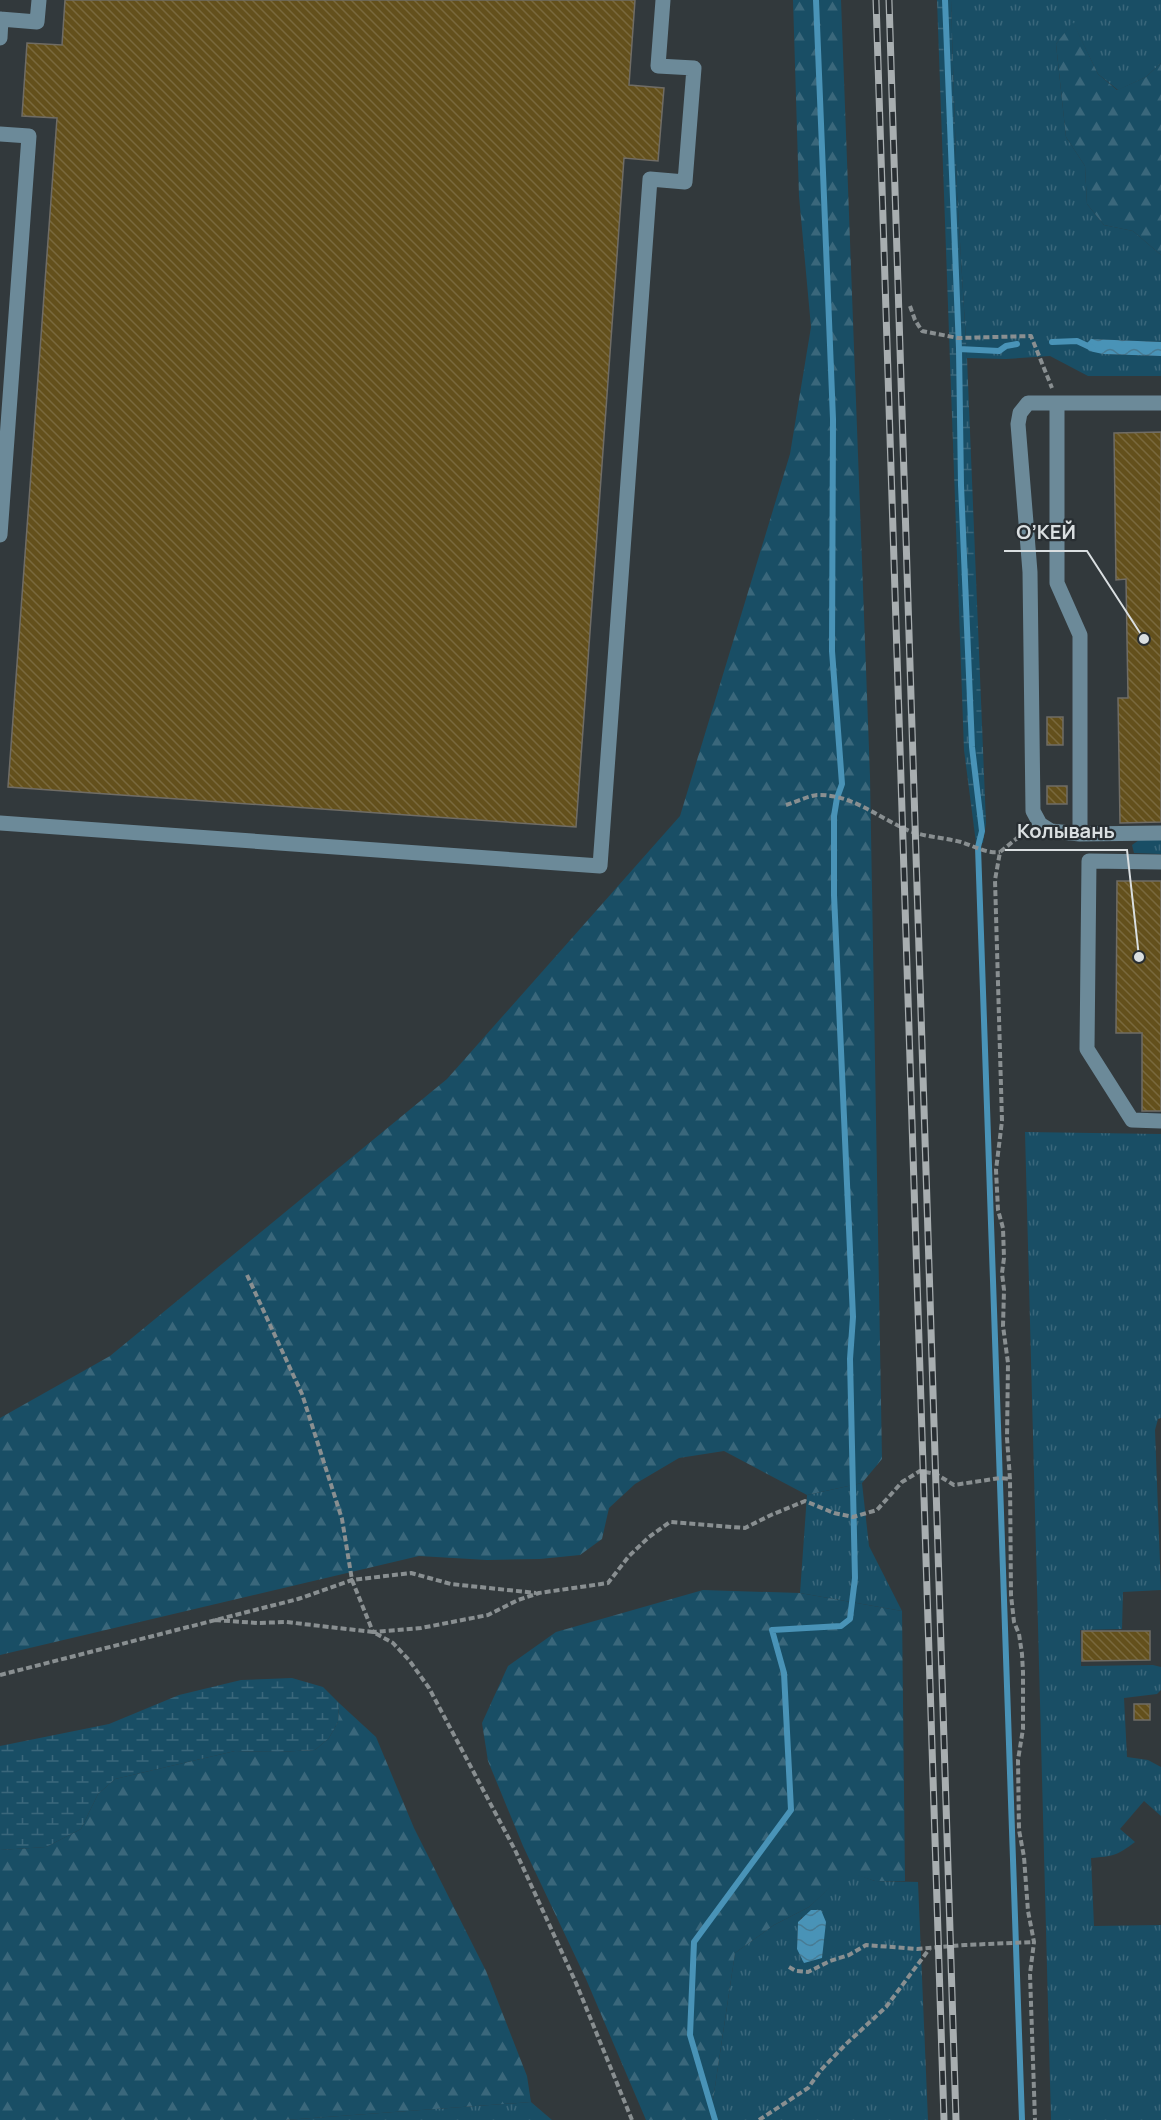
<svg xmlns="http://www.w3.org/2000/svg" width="1161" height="2120" font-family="Manrope,sans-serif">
  <defs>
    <pattern id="grass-tufts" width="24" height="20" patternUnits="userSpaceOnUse" patternTransform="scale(1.5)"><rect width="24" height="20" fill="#194e65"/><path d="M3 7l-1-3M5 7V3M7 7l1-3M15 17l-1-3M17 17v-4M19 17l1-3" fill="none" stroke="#3a677b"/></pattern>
    <pattern id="forest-firs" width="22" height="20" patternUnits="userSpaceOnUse" patternTransform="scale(1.5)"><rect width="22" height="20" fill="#194e65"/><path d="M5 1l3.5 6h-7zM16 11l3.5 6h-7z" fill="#3a677b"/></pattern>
    <pattern id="wetland-marsh" width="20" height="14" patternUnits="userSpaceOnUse" patternTransform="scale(1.5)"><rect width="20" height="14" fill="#194e65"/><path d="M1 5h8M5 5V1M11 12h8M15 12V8" fill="none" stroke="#3a677b"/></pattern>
    <pattern id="water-waves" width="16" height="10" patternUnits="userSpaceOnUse" patternTransform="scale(1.5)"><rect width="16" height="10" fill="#4993b7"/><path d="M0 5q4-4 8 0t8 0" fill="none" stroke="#477b94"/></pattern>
    <pattern id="building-back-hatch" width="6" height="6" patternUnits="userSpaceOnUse" patternTransform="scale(1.5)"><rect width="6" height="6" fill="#63501c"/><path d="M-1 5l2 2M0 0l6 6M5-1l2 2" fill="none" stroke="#79693d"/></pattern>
  </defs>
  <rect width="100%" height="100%" fill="#32393c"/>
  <!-- grass -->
  <path fill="url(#grass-tufts)" fill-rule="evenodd" d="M951,0H1161V63L1146,77L1118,90L1098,74L1073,23L1056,44L1066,137L1085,166L1087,204L1104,225L1133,231L1161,255V342L1091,339L1103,354L1161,356V376H1088L1050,356L1006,359L967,358L957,192Z
    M1139,840H1161V854L1134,853L1132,845Z
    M1025,1132L1161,1134V1418L1158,1419L1155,1430L1161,1590L1123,1592L1122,1629L1080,1630L1081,1666L1153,1665L1161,1667V1690L1157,1694L1124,1698L1127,1757L1148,1760L1161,1767V1816L1144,1801L1120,1829L1135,1842C1116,1856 1114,1856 1091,1858L1094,1926L1161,1925V2120H1051Z
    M862,1483L869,1546L902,1611L800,1593L807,1495Z
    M847,1871L875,1881L918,1882L928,2120H710L735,1953L774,1925L809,1907ZM802,1917L823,1944L822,1958L797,1949L798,1923Z
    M531,2102L552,2120H285Z"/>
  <!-- forest -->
  <path fill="url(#forest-firs)" d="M793,0H841L870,776L882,1459L862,1483L807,1495L724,1451L679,1458L635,1484L609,1508L602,1539L580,1555L540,1559L487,1560L419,1556L0,1655V1418L110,1356L447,1079L680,816L790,454L811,327L799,196Z
    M1073,22L1098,74L1117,90L1146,77L1161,63V255L1133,231L1104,225L1087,204L1085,166L1066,137L1056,44Z
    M703,1590L800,1593L902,1611L905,1881H875L847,1872L809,1907L774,1925L735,1953L710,2120H646L586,1979L523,1846L488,1761L482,1723L508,1666L556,1632Z
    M339,1703L376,1737L414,1828L486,1971L527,2076L531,2102L285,2120H0V1850L46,1847L81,1829L98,1794L115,1779L235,1751L278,1752L315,1750L329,1738L338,1722Z"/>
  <!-- wetland -->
  <path fill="url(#wetland-marsh)" d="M937,0H951L957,192L967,358L986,823L983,843H976L964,750Z
    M292,1678L323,1687L339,1703L338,1722L329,1738L315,1750L278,1752L235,1751L115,1779L98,1794L81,1829L46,1847L0,1850V1746L109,1724L179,1695L241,1680Z"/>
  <!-- water -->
  <path fill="url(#water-waves)" d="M1091,339L1161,342V356L1103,354L1089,351L1085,345Z
    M811,1910H821L826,1922L822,1958L804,1963L797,1949L798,1922Z"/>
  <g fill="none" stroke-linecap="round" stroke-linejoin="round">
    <!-- stream -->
    <path stroke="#4993b7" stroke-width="6" d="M945,0L959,349L961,485L972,747L982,831L978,847L1022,2120
      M1052,342L1077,341L1092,348
      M959,349L999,351L1006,346L1017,344
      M715,2120L690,2035L694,1942L791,1810L784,1673L772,1630L841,1626L850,1619L855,1578L850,1359L853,1317L834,895V816L837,798L842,784L832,651L833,419L816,0"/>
  </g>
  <!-- building -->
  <path fill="url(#building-back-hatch)" stroke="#6f6c65" stroke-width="1.5" d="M65,0H635L629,85L664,88L658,161L624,158L576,827L8,787L57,118L22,116L27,43L62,45Z
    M1161,432V822L1120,823L1118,698H1128L1126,579L1116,580L1114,433Z
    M1047,717H1063V745H1047Z
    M1047,786H1067V804H1047Z
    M1117,881H1161V1111H1142V1033H1116Z
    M1082,1631H1150V1660L1082,1661Z
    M1134,1704H1150V1720H1134Z"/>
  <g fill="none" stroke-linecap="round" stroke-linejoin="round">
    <!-- path -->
    <path stroke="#898f91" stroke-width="4" stroke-dasharray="6 3" stroke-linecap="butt" d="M910,306L915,320L922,331L958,338L1031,336L1052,388
      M786,805C796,802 808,796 817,795C850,794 875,815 903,828C921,837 941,837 961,842C974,846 987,854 1000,852
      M1026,831L1000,852L995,880L1002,1121L996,1170L998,1210L1003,1228L1004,1258L1002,1273L1004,1290L1003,1326L1008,1363L1007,1438L1010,1479L1011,1595L1014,1622L1019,1634L1022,1654L1023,1672V1729L1018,1760L1019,1830L1024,1857L1028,1911L1034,1942L1030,1974L1035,2120
      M247,1275L302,1394L342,1519L352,1580L373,1632L421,1628L488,1615L518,1600L539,1593L608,1583L629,1556L649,1537L670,1522L745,1528L771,1515L805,1501L834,1513L853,1517L877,1510L902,1482L920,1471L936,1474L954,1485L1000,1478L1010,1479
      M215,1620L257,1623L286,1622L373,1632L393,1643L409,1660L429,1688L515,1850L576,1983L632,2120
      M0,1675L298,1599L352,1580L411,1573L451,1584L536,1593
      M789,1967L796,1971L808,1972L830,1961L849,1955L866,1945L917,1949L965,1945L1034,1942
      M759,2120L808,2088L821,2070L845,2045L886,2007L930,1948"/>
    <!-- minor -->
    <path stroke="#6c8a99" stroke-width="15" d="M0,19L37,22L39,0
      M0,38L1,19
      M0,134L29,136L0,535
      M1057,403V583L1080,635V834
      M1161,403H1028L1020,413L1018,424L1030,572L1033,811L1040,824L1051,831L1080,834L1161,833
      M0,823L600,866L650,179L685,182L694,68L658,66L663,0
      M1161,862L1089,861L1087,1049L1132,1120L1161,1121"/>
    <!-- rail casing -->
    <g stroke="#a8aeb0" stroke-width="7">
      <path id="rail" d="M876,0L944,2120
        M889,0L956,2120"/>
    </g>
    <!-- rail -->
    <use href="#rail" stroke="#282e32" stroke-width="4.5" stroke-dasharray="14" stroke-linecap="butt"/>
  </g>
  <!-- callouts -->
  <path fill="none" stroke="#dadfe1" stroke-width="2" d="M1144 639L1087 551H1004M1139 957L1127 850H1005"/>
  <g fill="#dadfe1" stroke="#282e32" stroke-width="2">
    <circle cx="1144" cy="639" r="6"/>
    <circle cx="1139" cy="957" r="6"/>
  </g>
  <g font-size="20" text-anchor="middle" font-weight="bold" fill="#dadfe1" stroke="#282e32" stroke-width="4.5" stroke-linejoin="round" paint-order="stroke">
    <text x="1046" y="539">О’КЕЙ</text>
    <text x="1066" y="838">Колывань</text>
  </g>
</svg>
